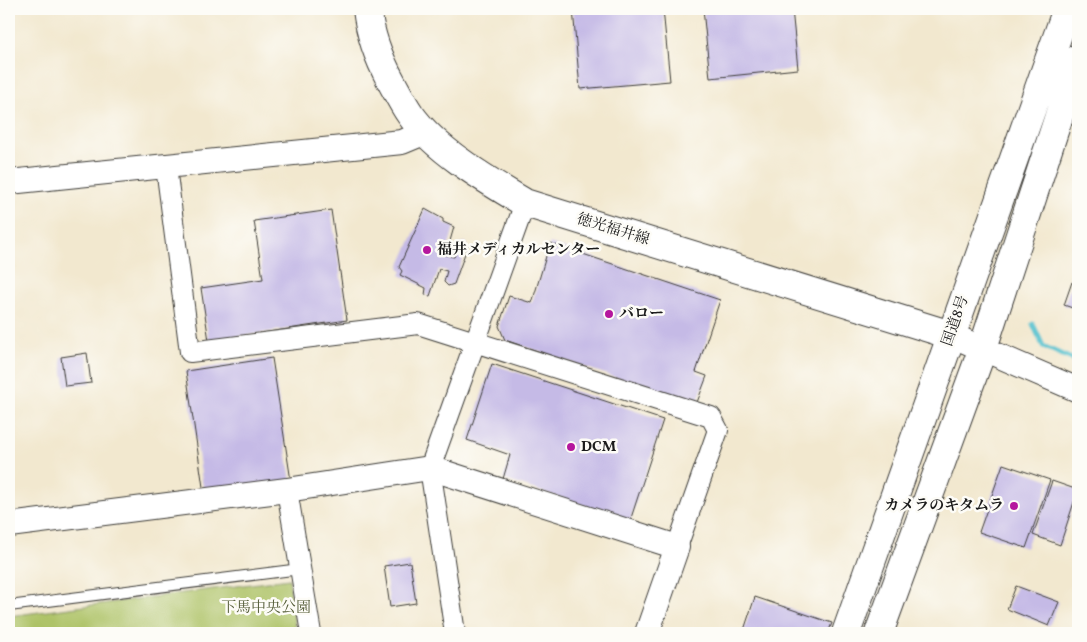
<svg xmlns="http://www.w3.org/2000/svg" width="1087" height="642" font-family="Vollkorn,'Noto Serif JP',serif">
  <rect width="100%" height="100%" fill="#fdfcf7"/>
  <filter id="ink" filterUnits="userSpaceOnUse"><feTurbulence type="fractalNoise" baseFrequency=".02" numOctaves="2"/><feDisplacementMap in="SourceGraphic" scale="10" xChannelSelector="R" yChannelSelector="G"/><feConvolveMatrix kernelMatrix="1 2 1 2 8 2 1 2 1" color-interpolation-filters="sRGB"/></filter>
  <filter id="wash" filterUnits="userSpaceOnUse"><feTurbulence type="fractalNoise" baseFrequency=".0096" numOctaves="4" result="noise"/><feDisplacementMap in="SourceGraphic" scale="20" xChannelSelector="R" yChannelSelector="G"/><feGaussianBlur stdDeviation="1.12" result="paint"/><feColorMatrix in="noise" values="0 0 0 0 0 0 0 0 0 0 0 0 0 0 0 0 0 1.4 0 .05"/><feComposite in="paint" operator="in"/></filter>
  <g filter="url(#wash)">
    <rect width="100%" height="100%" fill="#f2e8cf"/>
    <!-- green -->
    <path fill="#adc266" stroke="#646f41" d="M289,579L296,633H9V616Z"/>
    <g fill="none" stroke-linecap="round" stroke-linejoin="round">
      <!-- stream -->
      <path stroke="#55c1ce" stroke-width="5" d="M1033,324L1043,346L1078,362"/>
    </g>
    <g id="blocks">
      <!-- building -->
      <path fill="#c5bae6" d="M573,9H663L670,81L580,89Z
        M703,9H792L798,69L710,78Z
        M425,209L443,219V222L454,227L446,255L454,257L459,244L465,242L468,245L454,284L448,286L444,282L447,271L439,269L430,296L425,295L426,288L400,275L402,271L399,267Z
        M331,210L347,320L209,341L201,288L263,279L254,221Z
        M550,243L720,300L696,372L707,376L696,405L505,340L499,326L509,296L532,303Z
        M1072,282L1078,284V310L1064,305Z
        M87,353L91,383L65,386L61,357Z
        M272,358L291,481L204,494L186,371Z
        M492,364L663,420L630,521L503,479L510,455L467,440Z
        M1003,464L1050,480L1026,548L979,532Z
        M1052,481L1078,490L1060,545L1033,535Z
        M410,562L416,603L390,607L384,566Z
        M1016,586L1059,602L1049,626L1007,609Z
        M755,597L832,623L828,633H743Z"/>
    </g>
  </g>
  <g filter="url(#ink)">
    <use href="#blocks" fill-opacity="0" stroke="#3c3b37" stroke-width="1"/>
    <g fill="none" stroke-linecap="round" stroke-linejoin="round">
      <!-- service casing -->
      <g stroke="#3c3b37" stroke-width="12">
        <path id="service" d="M9,606L300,569"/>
      </g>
      <!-- minor casing -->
      <g stroke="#3c3b37" stroke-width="22">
        <path id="minor" d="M166,167L190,352L418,324L711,417L718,430L677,547
          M287,490L311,633
          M455,633L430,468L525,203"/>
      </g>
      <!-- tertiary casing -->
      <g stroke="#3c3b37" stroke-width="26">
        <path id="tertiary" d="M9,182L402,142L426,132
          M951,335L1078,390
          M9,525L287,490L430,468L677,547L647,633"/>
      </g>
      <!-- secondary casing -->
      <g stroke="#3c3b37" stroke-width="30">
        <path id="secondary" d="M367,9C370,35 378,57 391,81C397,92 403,104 410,114C435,150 488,181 525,203L951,335"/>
      </g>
      <!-- trunk casing -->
      <g stroke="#3c3b37" stroke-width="30">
        <path id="trunk" d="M846,633L1067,9
          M879,633L983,348L1078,58"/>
      </g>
      <!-- service -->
      <use href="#service" stroke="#fff" stroke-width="10"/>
      <!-- minor -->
      <use href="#minor" stroke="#fff" stroke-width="20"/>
      <!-- tertiary -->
      <use href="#tertiary" stroke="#fff" stroke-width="24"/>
      <!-- secondary -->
      <use href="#secondary" stroke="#fff" stroke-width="28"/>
      <!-- trunk -->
      <use href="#trunk" stroke="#fff" stroke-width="28"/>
    </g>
  </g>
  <!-- markers -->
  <g fill="#b5179e" stroke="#fdfcf7" stroke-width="2">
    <circle cx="427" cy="250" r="5"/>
    <circle cx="609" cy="314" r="5"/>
    <circle cx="571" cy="447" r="5"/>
    <circle cx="1014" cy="506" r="5"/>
  </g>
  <g text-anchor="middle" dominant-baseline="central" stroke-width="5" stroke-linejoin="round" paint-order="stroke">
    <!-- street labels -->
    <g font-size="15" fill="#1c1c1c" stroke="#fdfcf7">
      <text transform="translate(613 230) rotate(17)">徳光福井線</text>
      <text transform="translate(956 321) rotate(-71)">国道8号</text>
    </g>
    <!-- poi labels -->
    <g font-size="15" font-weight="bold" fill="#1c1c1c" stroke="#fdfcf7" text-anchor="start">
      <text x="437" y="250">福井メディカルセンター</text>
      <text x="619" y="314">バロー</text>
      <text x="581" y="447">DCM</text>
      <text x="1004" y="506" text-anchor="end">カメラのキタムラ</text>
    </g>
    <!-- park labels -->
    <g font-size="15" fill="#565e3a" stroke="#fdfcf7">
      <text x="266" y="608">下馬中央公園</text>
    </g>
  </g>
  <!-- margin -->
  <rect width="1087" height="642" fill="none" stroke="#fdfcf7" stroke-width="30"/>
</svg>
